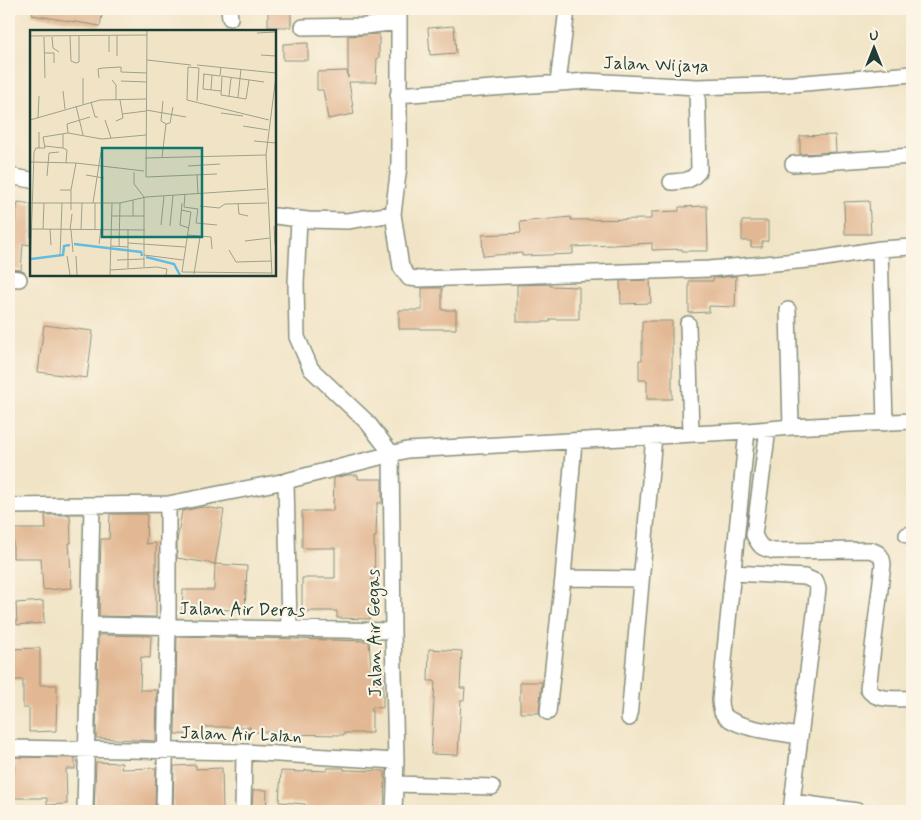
<svg xmlns="http://www.w3.org/2000/svg" width="921" height="820" font-family="Mynerve,sans-serif">
  <rect width="100%" height="100%" fill="#fcf5e5"/>
  <filter id="ink" filterUnits="userSpaceOnUse"><feTurbulence type="fractalNoise" baseFrequency=".02" numOctaves="2"/><feDisplacementMap in="SourceGraphic" scale="10" xChannelSelector="R" yChannelSelector="G"/><feConvolveMatrix kernelMatrix="1 2 1 2 8 2 1 2 1" color-interpolation-filters="sRGB"/></filter>
  <filter id="wash" filterUnits="userSpaceOnUse"><feTurbulence type="fractalNoise" baseFrequency=".0096" numOctaves="4" result="noise"/><feDisplacementMap in="SourceGraphic" scale="20" xChannelSelector="R" yChannelSelector="G"/><feGaussianBlur stdDeviation="1.12" result="paint"/><feColorMatrix in="noise" values="0 0 0 0 0 0 0 0 0 0 0 0 0 0 0 0 0 1.4 0 .05"/><feComposite in="paint" operator="in"/></filter>
  <g filter="url(#wash)">
    <rect width="100%" height="100%" fill="#f1e4c6"/>
    <g id="blocks">
      <!-- building -->
      <path fill="#e2b793" d="M33,9H103L100,26L32,15Z
        M268,9H291V27H268Z
        M454,26L456,53L430,55L428,28Z
        M379,34V58H377L376,82H349L354,114L328,119L323,90H317V72L347,71L348,78V36Z
        M308,43V60H283V44Z
        M835,135L836,152L800,154V136Z
        M869,201L871,234H845L844,202Z
        M18,202L31,204V245L23,244L21,270L9,269V247H10L12,227H14Z
        M707,206L708,251H682V249L652,250V243L573,247V254L522,256V253L483,256L482,235L521,233L520,222L571,217V220L651,219V212L679,211V207Z
        M742,221H768V241H762V247H751V241H742Z
        M736,276L735,307L709,306V312L689,313V281H713V278Z
        M650,280L651,303L621,304L620,281Z
        M550,284V286L579,287V319H550V322H517V285Z
        M422,288H442V310H456V329H399V310H422Z
        M642,321H672V399H647V380H639V360H642Z
        M44,325L93,331L87,378L38,372Z
        M347,475H358V479H382V503H377L376,537H374L375,577H372L370,619L337,618V611H302V578H335V548H302V511H333L334,478Z
        M203,507L224,510L215,564L177,558V541L182,511Z
        M110,514H147L146,544L156,543V617L99,616L101,539H109Z
        M45,515H70L71,543H69L72,588L43,590L41,558H13V529H46Z
        M215,564L247,566L245,611L202,608V613L182,612L183,590H214Z
        M43,601L44,623L17,625L16,603Z
        M98,635L151,636L150,658L141,657L140,690H157L156,741L96,738Z
        M177,636L369,641L371,668H383V708L372,707V733H344V735L276,734V732H250V727H201V735L175,734Z
        M40,648V685H57L56,731L29,732V708H23V680H9V649Z
        M429,649L462,651L460,688H465L464,700H461L458,755L431,754L435,681H428Z
        M520,682H542L539,713H520Z
        M15,757L75,758V769H66L67,804L47,805V798H9V774L14,773Z
        M96,762L122,763L121,769L156,768L155,811H94Z
        M196,765V769L222,768L223,811H173L174,766Z
        M327,768H344V770L385,771L384,811H304L305,804L279,802L281,771L305,772V770L327,771Z
        M253,790H267L266,811H252Z"/>
    </g>
  </g>
  <g filter="url(#ink)">
    <use href="#blocks" fill-opacity="0" stroke="#88907d" stroke-width="1"/>
    <g fill="none" stroke-linecap="round" stroke-linejoin="round">
      <!-- street casing -->
      <g stroke="#88907d" stroke-width="18">
        <path id="street" d="M229,9L230,18
          M399,9V166L393,214L401,267L409,278L419,279L709,269L819,259L880,249L912,247
          M303,27L365,26L398,22
          M558,83L567,9
          M398,95L587,81L697,87L793,84L912,74
          M793,164L912,156
          M9,176L31,180
          M671,182C683,181 692,182 699,170L697,87
          M275,216L308,220L347,221L393,214
          M299,219L296,284L297,337L311,369L368,423L391,453L393,631L396,761L394,811
          M880,249L885,423
          M9,278L19,279
          M788,310L791,427
          M688,324L691,434
          M768,429L754,535C760,547 761,548 774,551L870,550C878,552 882,555 883,564L868,689C875,702 899,698 912,699
          M747,431L720,700C720,704 721,709 722,712C731,729 782,733 800,736
          M286,481L289,629
          M9,506L168,504L286,481L407,450L747,431L791,427L912,421
          M907,535H912
          M734,573L805,577L816,582L818,589L791,811
          M563,578L641,579
          M90,625L393,631
          M548,712L563,578L574,441
          M629,718L654,436
          M9,748L244,752L396,761
          M396,784L492,787
          M793,802L857,811
          M85,811L92,506
          M164,811L168,627V504
          M243,811L244,752"/>
      </g>
      <!-- street -->
      <use href="#street" stroke="#fff" stroke-width="15"/>
    </g>
  </g>
  <g text-anchor="middle" dominant-baseline="central" stroke-width="4.5" stroke-linejoin="round" paint-order="stroke">
    <!-- street labels -->
    <g font-size="18" fill="#1f3d34" stroke="#fcf5e5">
      <text transform="translate(656 65) rotate(2)">Jalan Wijaya</text>
      <text transform="translate(242 610) rotate(1)">Jalan Air Deras</text>
      <text transform="translate(375 633) rotate(-91)">Jalan Air Gegas</text>
      <text transform="translate(241 735) rotate(2)">Jalan Air Lalan</text>
    </g>
  </g>
  <!-- overview -->
  <g transform="translate(30 30)">
    <rect width="246" height="246" fill="#f1e4c6"/>
    <path fill="none" stroke="#63bce1" stroke-width="2.5" d="M44,214L111,222L112,226M116,227L144,234L150,245M1,229L33,225L34,216L40,215"/>
    <path fill="none" stroke="#9da18c" stroke-width="1" d="M117,1L116,147L187,144M227,3L246,2M87,5V26M0,6L117,5M40,6L41,31L46,33L49,32V6M79,6V22M14,7L15,48M22,7L23,18L29,22M14,23H24V33M231,25L246,26M117,30L161,35M167,35L246,43M173,44L190,46L191,37M174,44L173,59L191,61M191,46L234,52M192,47L191,65L216,69L219,50M69,48L68,39L73,38L91,37V42L117,43M82,50L86,55V70M91,51L117,52M181,60L182,45M33,61L35,79M199,66L201,48M208,67L211,39M133,71L131,91L136,94M167,71L169,38L158,37L157,70L239,90M61,72L65,87H68M53,74V48M46,76L53,105M116,80L156,87M191,83L213,86M92,84L116,81M8,88L9,66M0,90L70,70L116,69M75,90L81,108M86,91L93,88L90,70M213,96L238,100M9,102V118M38,103L37,94L60,87M33,104V118L37,120L36,133M224,111L246,113M15,116L33,118M132,127L136,94L140,93L143,77M115,128L236,125M0,132L46,133L114,141M158,136L190,134M104,142V154L114,167V237M56,145L74,148M167,145L168,164M17,146L19,123L29,122M30,160H41V180M41,160L46,133M155,164L154,177L168,179L166,193L187,195M103,170V186M0,173H90L116,167L236,159M63,173L71,122M65,173V200M152,173L150,195L159,198M208,173L209,184L218,186M170,176L189,178L195,174L237,173M151,180L161,182L152,242L242,243M82,186H114M131,195L134,166M140,196L143,165M244,196L245,215M2,199L115,200M13,199L14,173M20,199L21,215M40,200L42,184M41,200L43,222M51,200L52,173M158,205L181,207L182,219M215,211L240,208M98,213L155,217M69,214L71,199M81,216L98,217M89,216L90,173M199,220L206,232L242,231M114,225L153,230M30,226L32,173M37,226L40,245M46,226L47,245M87,230L114,229M98,238V200M80,240L127,237L137,239L136,245M164,244L170,207M0,245L4,122L6,118H15L13,107L38,103L72,109L116,105M80,245L82,173M242,245L236,125L246,46"/>
    <path fill="#0f766e" fill-opacity="0.15" stroke="#0f766e" stroke-width="2.5" d="M72,118H172V207H72Z"/>
    <rect width="246" height="246" fill="none" stroke="#1f3d34" stroke-width="2.5"/>
  </g>
  <!-- margin -->
  <rect width="921" height="820" fill="none" stroke="#fcf5e5" stroke-width="30"/>
  <!-- north arrow -->
  <g transform="translate(874 48)" stroke="#fcf5e5" stroke-width="4" paint-order="stroke">
  <path d="M0-4L9 19L0 12L-9 19Z" fill="#1f3d34"/>
  <text y="-8" font-size="14" font-weight="bold" text-anchor="middle" fill="#1f3d34">U</text>
  </g>
</svg>
